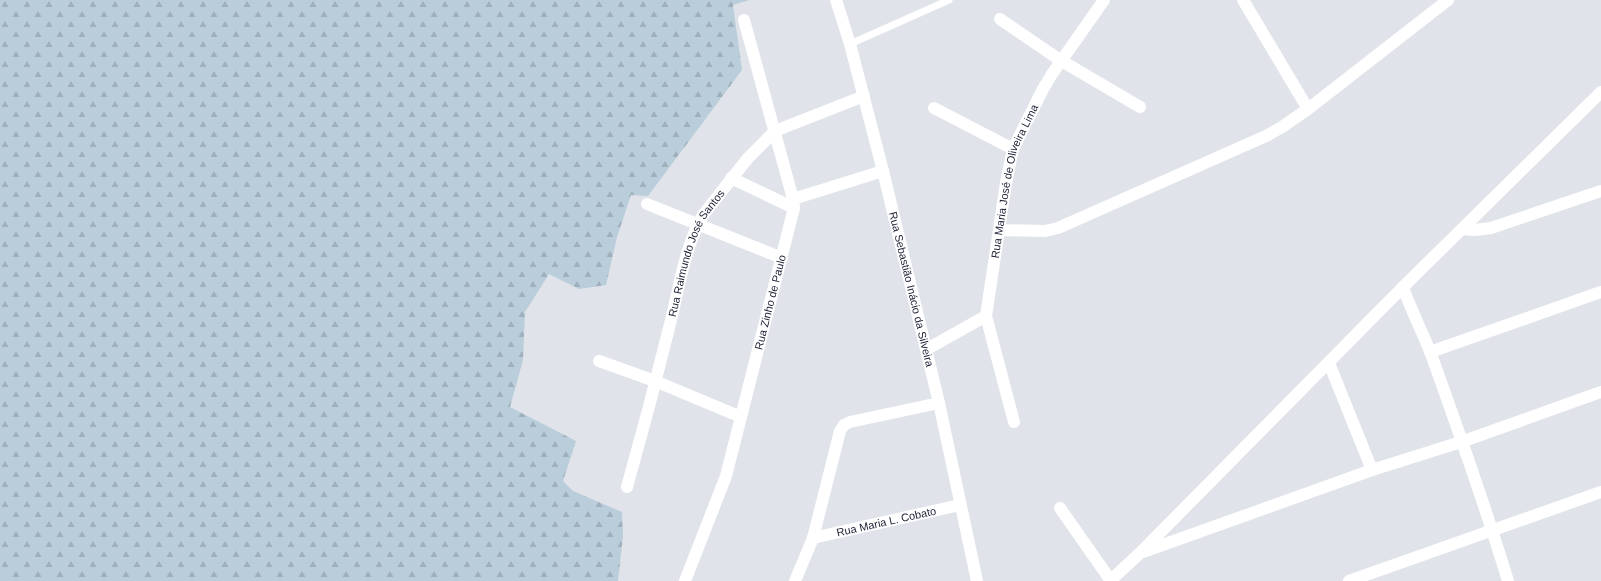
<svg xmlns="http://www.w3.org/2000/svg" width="1601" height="581" font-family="Arial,sans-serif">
  <defs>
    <pattern id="forest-firs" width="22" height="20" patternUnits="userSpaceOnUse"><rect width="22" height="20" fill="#b9cdda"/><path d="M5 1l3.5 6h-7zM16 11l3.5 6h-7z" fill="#9fb0bc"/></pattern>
  </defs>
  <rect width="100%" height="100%" fill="#e0e3ea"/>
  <!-- forest -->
  <path fill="url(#forest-firs)" d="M0,0H749L733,5L742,70L648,196L631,195L617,237L606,285L579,289L549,274L525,312L523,360L510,407L576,441L563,481L573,491L622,512L623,536L618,581H0Z"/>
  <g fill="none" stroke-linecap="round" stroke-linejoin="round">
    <!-- lane -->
    <path stroke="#fff" stroke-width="7" d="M850,44L949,0"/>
    <!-- street -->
    <g stroke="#fff" stroke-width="12">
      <path id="s1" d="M836,0L850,44L883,171L939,403L977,581"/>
      <path d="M1243,0L1308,109"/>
      <path d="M1000,19L1060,60L1140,107"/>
      <path d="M934,108L1013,149"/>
      <path d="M731,178L794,208"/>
      <path d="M793,199L883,171"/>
      <path d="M647,204L782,258"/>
      <path d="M1462,229L1475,230L1491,228L1601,191"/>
      <path d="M999,230L1045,231L1058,228L1266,136L1282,127L1308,109L1448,0"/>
      <path d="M1403,287C1411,310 1422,331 1431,354C1458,429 1485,505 1508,581"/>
      <path d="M986,316L1014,422"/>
      <path id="s2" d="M927,349L986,316L1006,183L1013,149L1043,89L1052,74L1104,0"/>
      <path d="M1430,352L1601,292"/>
      <path d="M599,361L655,381L741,417"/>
      <path d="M1329,363L1372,470"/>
      <path id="s3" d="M627,487C642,434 656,381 669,328C679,290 684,248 703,215L748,158L775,131L864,96"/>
      <path d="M1060,508L1111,581"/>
      <path id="s4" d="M813,538L960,505"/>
      <path d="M1143,552L1372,470L1461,442L1601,392"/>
      <path d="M1111,580L1140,553L1403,287L1601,92"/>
      <path id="s5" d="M685,581L726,476L794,208L793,199L744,20"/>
      <path d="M795,581L813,538L840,431L844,425L850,422L939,403"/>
      <path d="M1349,581L1601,492"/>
    </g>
  </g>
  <g text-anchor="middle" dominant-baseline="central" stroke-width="3.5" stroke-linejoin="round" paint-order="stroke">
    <!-- street labels -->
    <g font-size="11" fill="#222539" stroke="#f0f2f7">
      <text stroke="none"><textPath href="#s2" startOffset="206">Rua Maria José de Oliveira Lima</textPath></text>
      <text stroke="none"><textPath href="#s3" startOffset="245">Rua Raimundo José Santos</textPath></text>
      <text stroke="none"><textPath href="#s1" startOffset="299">Rua Sebastião Inácio da Silveira</textPath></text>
      <text stroke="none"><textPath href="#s5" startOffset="292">Rua Zinho de Paulo</textPath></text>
      <text stroke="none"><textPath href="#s4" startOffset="75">Rua Maria L. Cobato</textPath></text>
    </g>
  </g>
</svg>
